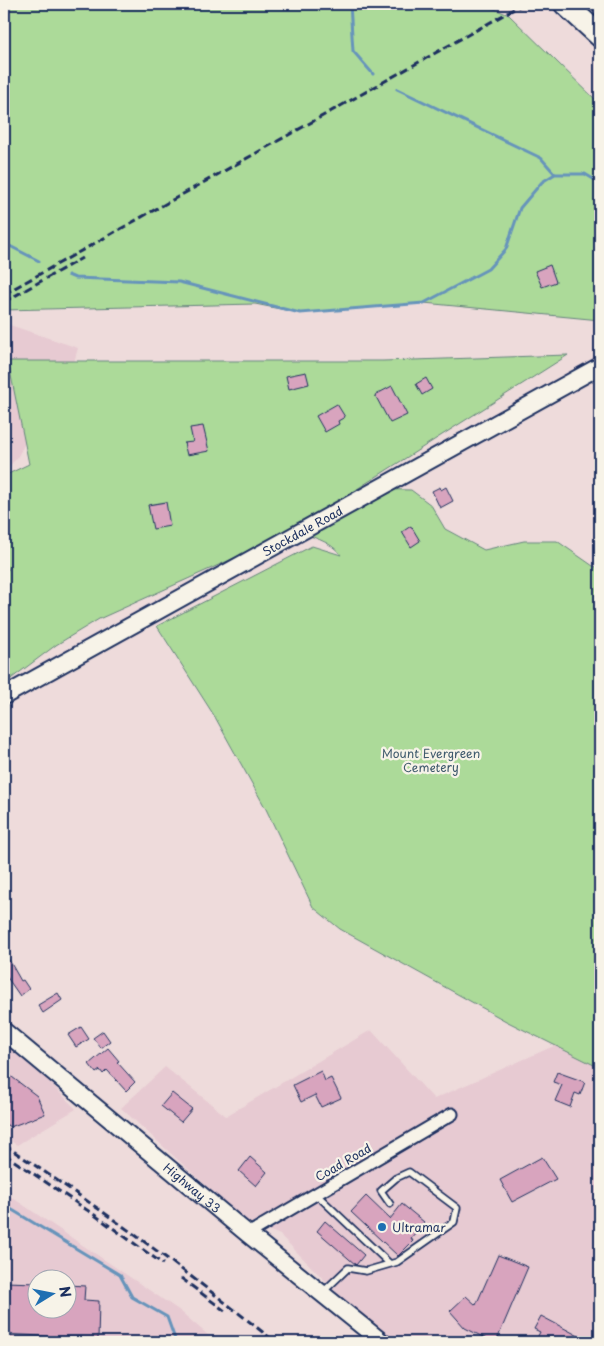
<svg xmlns="http://www.w3.org/2000/svg" width="604" height="1346" font-family="'Playpen Sans',sans-serif">
  <rect width="100%" height="100%" fill="#eedbdb"/>
  <filter id="ink" filterUnits="userSpaceOnUse"><feTurbulence type="fractalNoise" baseFrequency=".02" numOctaves="2"/><feDisplacementMap in="SourceGraphic" scale="10" xChannelSelector="R" yChannelSelector="G"/><feConvolveMatrix kernelMatrix="1 2 1 2 8 2 1 2 1" color-interpolation-filters="sRGB"/></filter>
  <g filter="url(#ink)">
    <!-- built -->
    <path fill="#e7cad2" fill-rule="evenodd" d="M4,323L78,348L57,424L25,443L17,458L4,472Z
      M371,1030L434,1099L556,1045L600,1068V1342H394L350,1306L280,1235L245,1221L121,1108L165,1067L226,1116Z
      M4,1039L15,1047L76,1109L17,1145L4,1137Z
      M4,1192L180,1311L216,1342H4ZM38,1278H68V1308H38Z"/>
    <!-- green -->
    <path fill="#acda99" stroke="#64847c" d="M4,4H482L509,15L600,104V236L599,239L600,247V320L424,303L300,313L255,304L4,310Z
      M568,355L357,489L411,490L431,505L445,529L484,550L524,541H557L593,566L600,568V1068L506,1021L340,929L313,907L266,809L215,717L157,626L312,546L341,555C331,541 310,536 294,531L99,619L56,645L4,684V573L9,569L4,562V476L29,464L8,361H383Z"/>
    <g fill="none" stroke-linecap="round" stroke-linejoin="round">
      <!-- stream -->
      <path stroke="#6694bb" stroke-width="3" d="M350,4L353,51L373,74
        M397,89L541,158L555,174
        M4,243L39,261
        M68,275L75,278L179,282L300,313L424,303L488,269L506,249L520,208L542,182L555,174H585L600,183
        M4,1205L120,1275L132,1297L167,1317L176,1342"/>
    </g>
    <!-- building -->
    <path fill="#d8a4be" stroke="#1b2f5e" d="M550,265L556,282L542,287L535,271Z
      M306,372L309,384L289,389L286,376Z
      M426,378L432,389L422,395L416,384Z
      M392,386L407,415L390,423L375,395Z
      M337,404L345,417L338,421L339,424L325,432L316,416Z
      M203,426L209,451L187,455L184,443L193,442L190,428Z
      M440,487L441,490L446,487L453,501L440,508L432,491Z
      M166,502L170,526L153,529L148,505Z
      M411,526L420,541L411,547L402,532Z
      M4,951L21,981L23,980L29,989L20,996L4,973Z
      M58,993L62,1000L43,1013L38,1005Z
      M81,1027L89,1039L76,1047L68,1035Z
      M103,1031L110,1041L101,1048L93,1038Z
      M108,1048L119,1061L117,1062L135,1082L126,1091L107,1070L103,1074L100,1070L96,1073L89,1064Z
      M4,1071L37,1096L45,1114L10,1127L4,1123Z
      M321,1071L325,1081L331,1078L341,1098L321,1107L315,1095L301,1102L293,1085Z
      M557,1072L585,1082L580,1095L575,1093L570,1107L555,1101L562,1085L553,1082Z
      M172,1093L192,1109L181,1122L161,1106Z
      M250,1157L267,1172L256,1186L239,1171Z
      M542,1157L556,1179L512,1202L500,1180Z
      M366,1196L390,1219L402,1204L424,1222L411,1238L413,1241L398,1256L351,1212Z
      M325,1221L364,1255L356,1265L317,1231Z
      M498,1255L528,1267L496,1342H493L465,1328L450,1311L466,1296L476,1305Z
      M4,1282L38,1283V1308H68V1285L85,1286L84,1300L99,1301L98,1339L4,1334Z
      M541,1316L590,1342H535L540,1332L534,1329Z"/>
    <g fill="none" stroke-linecap="round" stroke-linejoin="round">
      <!-- lane casing -->
      <g stroke="#1b2f5e" stroke-width="9">
        <path id="lane" d="M316,1194L390,1264
          M323,1292L348,1268L366,1271L397,1262L454,1222L457,1208L409,1172L396,1178L381,1191L390,1204"/>
      </g>
      <!-- street casing -->
      <g stroke="#1b2f5e" stroke-width="15">
        <path id="street" d="M248,1234L452,1114"/>
      </g>
      <!-- secondary casing -->
      <g stroke="#1b2f5e" stroke-width="20">
        <g id="secondary">
          <path id="s1" d="M4,696L600,366"/>
          <path id="s2" d="M4,1031L248,1234L382,1342"/>
        </g>
      </g>
      <!-- highway casing -->
      <g stroke="#1b2f5e" stroke-width="25">
        <path id="highway" d="M565,4L600,36"/>
      </g>
      <!-- lane -->
      <use href="#lane" stroke="#f7f3e8" stroke-width="5.5"/>
      <!-- street -->
      <use href="#street" stroke="#f7f3e8" stroke-width="11"/>
      <!-- secondary -->
      <use href="#secondary" stroke="#f7f3e8" stroke-width="16"/>
      <!-- highway -->
      <use href="#highway" stroke="#f7f3e8" stroke-width="21"/>
      <!-- rail -->
      <path stroke="#1b2f5e" stroke-width="3" stroke-dasharray="8 4" stroke-linecap="butt" d="M4,294L523,4
        M4,302L82,258
        M4,1145C98,1206 188,1272 275,1342
        M4,1154L96,1216L163,1264
        M181,1278L225,1311"/>
    </g>
  </g>
  <!-- markers -->
  <circle fill="#1f6fb2" stroke="#f7f3e8" stroke-width="2" cx="382" cy="1227" r="5"/>
  <g text-anchor="middle" dominant-baseline="central" stroke-width="4.5" stroke-linejoin="round" paint-order="stroke">
    <!-- street labels -->
    <g font-size="12" fill="#1b2f5e" stroke="#f7f3e8">
      <text stroke="none"><textPath href="#s1" startOffset="341">Stockdale Road</textPath></text>
      <text transform="translate(343 1162) rotate(-30)">Coad Road</text>
      <text stroke="none"><textPath href="#s2" startOffset="245">Highway 33</textPath></text>
    </g>
    <!-- park labels -->
    <g font-size="12" fill="#3f5a6d" stroke="#f7f3e8">
      <text x="431" y="753">Mount Evergreen<tspan x="431" dy="14">Cemetery</tspan></text>
    </g>
    <!-- poi labels -->
    <g font-size="12" fill="#1b2f5e" stroke="#f7f3e8" text-anchor="start">
      <text x="392" y="1227">Ultramar</text>
    </g>
  </g>
  <!-- margin -->
  <rect width="604" height="1346" fill="none" stroke="#f7f3e8" stroke-width="20"/>
  <rect x="10" y="10" width="584" height="1326" fill="none" stroke="#1b2f5e" stroke-width="2" filter="url(#ink)"/>
  <!-- north arrow -->
  <g transform="translate(52 1294) rotate(80)"><circle r="24" fill="#f7f3e8" stroke="#9fa5b1"/>
  <path d="M0-4L9 19L0 12L-9 19Z" fill="#1f6fb2"/>
  <text y="-8" font-size="14" font-weight="bold" text-anchor="middle" fill="#1b2f5e">N</text>
  </g>
</svg>
